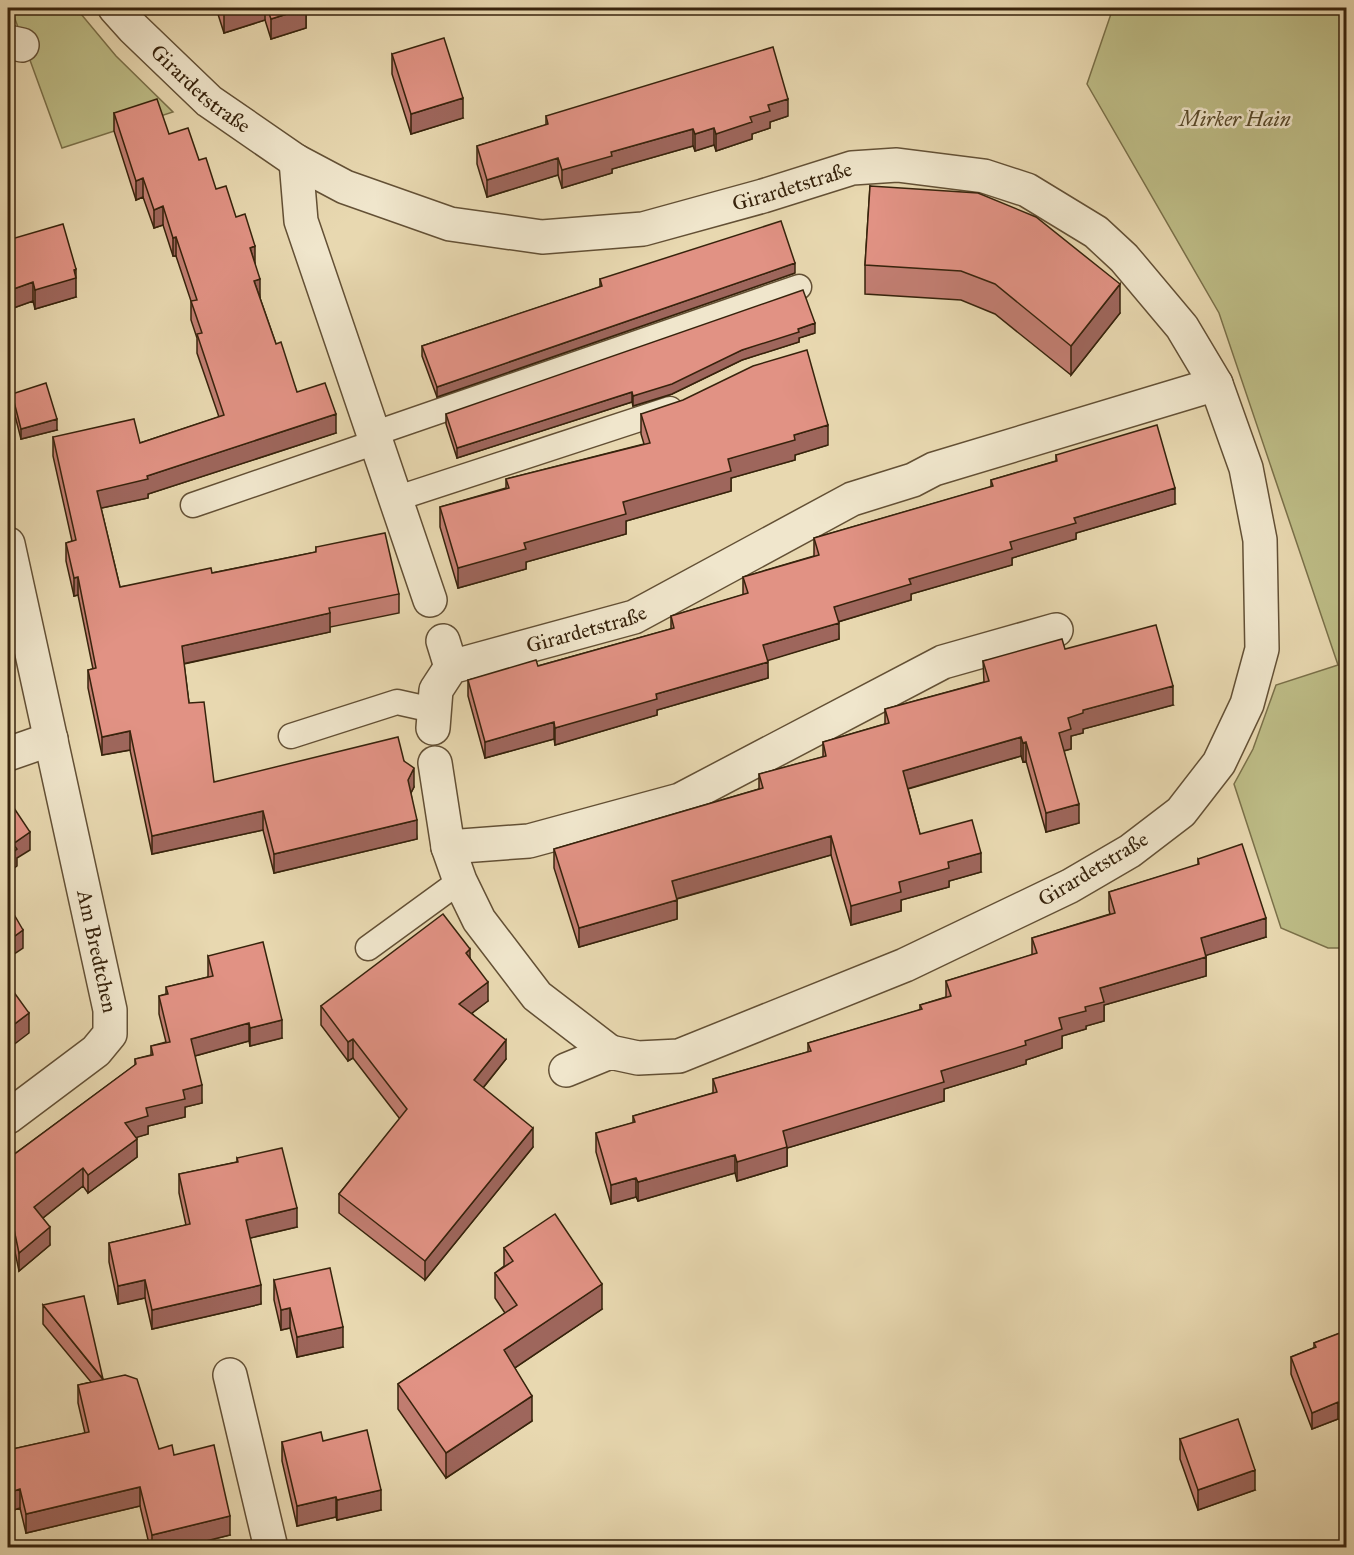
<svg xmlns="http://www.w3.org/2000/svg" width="1354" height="1555" font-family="'IM FELL Great Primer',serif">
  <rect width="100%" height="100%" fill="#e8d8b0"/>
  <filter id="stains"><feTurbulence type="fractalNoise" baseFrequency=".00333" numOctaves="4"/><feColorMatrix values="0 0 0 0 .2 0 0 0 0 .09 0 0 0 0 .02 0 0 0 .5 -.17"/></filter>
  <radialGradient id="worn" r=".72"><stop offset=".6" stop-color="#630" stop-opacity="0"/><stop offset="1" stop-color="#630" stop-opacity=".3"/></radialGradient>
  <!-- green -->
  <path fill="#bdbc86" stroke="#7a7049" stroke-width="1.5" d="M11,8H76L116,56L173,112L62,148Z
    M1113,8H1346V948H1328L1281,928L1234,784L1253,749L1276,685L1338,665L1219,313L1087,84Z"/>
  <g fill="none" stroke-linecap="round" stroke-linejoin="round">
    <!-- lane casing -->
    <g stroke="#635035" stroke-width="27">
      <path id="lane" d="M373,434L799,287
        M395,499L670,409
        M193,505L376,442
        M291,736L397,702L433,710
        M368,948L460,881"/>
    </g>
    <!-- street casing -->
    <g stroke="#635035" stroke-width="36">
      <g id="street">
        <path id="s1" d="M115,8L133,28L209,101L296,161L345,187L450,224L542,237L643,229L763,196L852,168L897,165L984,176L1027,190L1096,232L1124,258L1182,327L1216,384L1246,468L1260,540L1262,649L1247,704L1219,763L1181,812L1130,851L1070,886L905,965L679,1056L638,1058L610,1052L566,1070"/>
        <path d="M8,42L22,45"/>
        <path d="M296,161L301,221L430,600"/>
        <path id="s2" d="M8,544L110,1010V1034L96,1051L8,1117"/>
        <path d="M443,641L451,667"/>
        <path id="s3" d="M433,728L436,690L451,667L634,617L852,499L913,480L934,469L1216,384"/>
        <path d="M8,754L51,739"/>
        <path d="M435,763L448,847L460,881L479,920L537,996L610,1052"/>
        <path d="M448,847L529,841L680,800L943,662L1056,630"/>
        <path d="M230,1375L271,1548"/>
      </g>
    </g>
    <!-- lane -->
    <use href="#lane" stroke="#f0e6cc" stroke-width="24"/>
    <!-- street -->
    <use href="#street" stroke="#f0e6cc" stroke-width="33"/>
  </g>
  <!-- wall -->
  <path fill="#c27e72" stroke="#37230c" stroke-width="1.5" d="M216,8H306V28L271,39L265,20L224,33Z
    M392,54L463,118L411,134L392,74Z
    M114,113L169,134L199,160L216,189L236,217L255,264L260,298L276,344L297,392L336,433L148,494V498L101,508L120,587L212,573L316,552V547L399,594V613L330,627V632L184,664L189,703L214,782L404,761L414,787L411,793L417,839L274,873L263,830L152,854L130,750L102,755L88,688V670L93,669L78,595L74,596L66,561V543L72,541L53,456V437L140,443L219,417L197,353V338L191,320V301L176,256H173L163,225L154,228L143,197L136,200L114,131Z
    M546,116H788L770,122V128L752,134V139L716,151L714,145L695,151L693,146L612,169V173L562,188L558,175L487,197L477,164V146L546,125Z
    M870,186L1120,313L1071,375L995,314L961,300L865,294V265Z
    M8,240L76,297L35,309L33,301L8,310Z
    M795,273L437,397L422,356V346L600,287V279Z
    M815,333L799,338V342L742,360L672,394L633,406L632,402L457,458L446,424V414Z
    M12,394L57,430L21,439L12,404Z
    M641,414L828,445L795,455V460L731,478V491L626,521V534L526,562V569L458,588L440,527V507L506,488V479L644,444L641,434Z
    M1056,455L1175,504L1076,533V539L1012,558V565L911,594V600L838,622L839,639L767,660L768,678L657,710V715L555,745L554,739L485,758L468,696V680L538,666L671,629V616L743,595V577L814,556V538L991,487V480L1056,461Z
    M1065,649L1173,705L1083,729V733L1071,736V749L1064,751L1079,823L1046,832L1026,761L1023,762L1021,756L908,789L920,834L981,872L949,881V887L901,900V911L851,925L831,855L677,899V919L579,947L554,868V849L759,789V774L823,757V742L885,724V709L984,682L983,661Z
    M1198,859L1266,937L1206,955V976L1104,1005V1021L1086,1026V1029L1062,1036V1048L1026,1060V1064L944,1089V1101L787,1148V1166L737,1181L735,1173L638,1201L636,1197L611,1204L596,1152V1133L633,1123V1116L713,1093V1079L808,1052V1043L920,1010V1005L946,997V981L1032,955V938L1110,914L1109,910V892L1198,865Z
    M208,956L282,1038L250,1046L249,1041L195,1056L202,1103L185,1107V1117L148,1126V1134L136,1137L137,1157L88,1193L83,1186L43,1218L50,1245L19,1271L8,1219V1159L135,1065V1059L151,1055V1046L166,1042L159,1014V996L166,994V987L208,977Z
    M470,958L488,1001L472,1013L506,1059L483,1088L533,1147L425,1280L339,1213V1194L400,1119L353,1058L348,1061L321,1025V1006Z
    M237,1158L297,1227L250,1238L261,1304L152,1329L145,1298L118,1304L109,1262V1243L186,1225L179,1193V1174L237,1162Z
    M504,1248L602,1309L515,1368L532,1421L446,1478L398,1409V1384L505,1313L495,1298V1273L504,1266Z
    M274,1280L343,1347L297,1357L290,1328L281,1330L274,1300Z
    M43,1305L159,1449L174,1455L230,1535L178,1548H150L140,1506L26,1533L20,1508L8,1512V1450L85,1433L78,1403V1385L91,1382L43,1324Z
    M1347,1319V1423L1338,1419L1312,1429L1291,1374V1357L1314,1348V1343L1341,1333V1321Z
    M1180,1439L1255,1490L1198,1510L1180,1459Z
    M323,1441L381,1510L337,1520L336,1517L297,1526L282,1461V1442Z"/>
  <!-- shaded-wall -->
  <path fill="#9e665c" stroke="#37230c" stroke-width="1.5" d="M242,8H265V20L224,33V13Z
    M306,8V28L271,39V19Z
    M370,8H379L370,10Z
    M463,98V118L411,134V114Z
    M788,99V116L770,122V128L752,134V139L716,151V134L750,117L768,105Z
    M714,128V145L695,151V134Z
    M693,129V146L612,169V173L562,188V170L611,152Z
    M558,158V175L487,197V180Z
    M143,178V197L136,200V181Z
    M163,206V225L154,228V210Z
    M176,237V256H173V238Z
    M255,246V264L250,248Z
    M795,263V273L437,397V387Z
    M76,269V297L35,309V290Z
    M260,279V298L254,281Z
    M33,282V301L8,310V291Z
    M1120,284V313L1071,375V346Z
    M815,323V333L799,338V342L742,360L672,394L633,406V396L742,350L798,329Z
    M632,392V402L457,458V448Z
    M336,414V433L148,494V498L97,509V491L147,476Z
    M57,419V430L21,439V429Z
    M828,425V445L795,455V460L731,478V491L626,521V534L526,562V569L458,588V568L524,543L728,459L794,435Z
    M1175,488V504L1076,533V539L1012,558V565L911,594V600L834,623V607L1010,542L1074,518Z
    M78,577V595L74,596V578Z
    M330,613V632L182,664V646Z
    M839,623V639L763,662V645Z
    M768,662V678L657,710V715L555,745V728L656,694Z
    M1173,686V705L1083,729V733L1071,736V749L1059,752V733L1068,718L1083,710Z
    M554,722V739L485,758V742Z
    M130,731V750L102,755V737Z
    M1021,737V756L903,790V771Z
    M1026,742V761L1023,762V743Z
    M414,768V787L408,798V780Z
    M1079,804V823L1046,832V813Z
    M263,811V830L152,854V836Z
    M417,820V839L274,873V854Z
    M30,832V850L17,858V866L8,873V856L13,844Z
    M831,836V855L672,900V881Z
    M981,853V872L949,881V887L901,900V911L851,925V906L899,882L948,862Z
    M677,900V919L579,947V928Z
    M1266,918V937L1201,957V938Z
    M23,930V948L8,958V941Z
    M470,949V968L466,953Z
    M1206,957V976L1104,1005V1021L1086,1026V1029L1062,1036V1048L1026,1060V1064L944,1089V1101L787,1148V1166L737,1181V1162L783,1131L941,1071L1025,1041L1059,1018L1085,1007L1100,988Z
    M488,982V1001L459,1023V1004Z
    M29,1013V1033L8,1049V1029Z
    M282,1020V1038L250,1046V1028Z
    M249,1023V1041L191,1057V1039Z
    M353,1039V1058L348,1061V1042Z
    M506,1040V1059L474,1099V1080Z
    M202,1085V1103L185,1107V1117L148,1126V1134L125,1141V1123L146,1108L183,1090Z
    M533,1128V1147L425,1280V1261Z
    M137,1139V1157L88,1193V1175Z
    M735,1155V1173L638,1201V1182Z
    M83,1168V1186L34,1225V1207Z
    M636,1178V1197L611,1204V1185Z
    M297,1208V1227L246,1239V1220Z
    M50,1227V1245L19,1271V1253Z
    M145,1280V1298L118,1304V1286Z
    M602,1284V1309L504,1375V1350Z
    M261,1285V1304L152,1329V1310Z
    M290,1308V1328L281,1330V1310Z
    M343,1327V1347L297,1357V1337Z
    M532,1396V1421L446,1478V1453Z
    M1338,1402V1419L1312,1429V1413Z
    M1255,1470V1490L1198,1510V1490Z
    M140,1487V1506L26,1533V1514Z
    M20,1489V1508L8,1512V1493Z
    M381,1490V1510L337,1520V1500Z
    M336,1497V1517L297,1526V1506Z
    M230,1516V1535L178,1548H152V1535Z"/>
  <!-- building -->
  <path fill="#e19284" stroke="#37230c" stroke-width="1.5" d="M222,8H242L224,13Z
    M267,8H306L271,19Z
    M444,38L463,98L411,114L392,54Z
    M773,47L788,99L768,105L770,111L750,117L752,122L716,134L714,128L695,134L693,129L611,152L612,156L562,170L558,158L487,180L477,146L548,124L546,116Z
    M157,99L169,134L188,128L199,160L206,158L216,189L226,186L236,217L245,214L255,246L250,248L260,279L254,281L276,344L281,342L297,392L325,383L336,414L147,476L148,479L97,491L120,587L211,568L212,573L277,560L316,552V547L385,533L399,594L329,608L330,613L182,646L189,703L204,702L214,782L398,737L404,761L414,768L408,780L417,820L274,854L263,811L152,836L130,731L102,737L88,670L96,668L78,577L74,578L66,543L76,540L53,437L134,419L140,443L224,415L197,334L202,333L191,301L197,300L176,237L173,238L163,206L154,210L143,178L136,181L114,113Z
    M870,186L978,193L1036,217L1120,284L1071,346L995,284L961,271L865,265Z
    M781,221L795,263L437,387L422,346L602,286L600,279Z
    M63,224L76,269L74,270L76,278L35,290L33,282L8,291V240Z
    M803,290L815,323L798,329L799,332L742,350L672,384L633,396L632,392L457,448L446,414Z
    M807,350L828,425L794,435L795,440L728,459L731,471L623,502L626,514L524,543L526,549L458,568L440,507L509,488L506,479L650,443L641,414L683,400L753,366Z
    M46,383L57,419L21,429L12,394Z
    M1157,425L1175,488L1074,518L1076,523L1010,542L1012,549L909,579L911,584L834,607L839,623L763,645L768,662L656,694L657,699L555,728L554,722L485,742L468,680L536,660L538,666L674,628L671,616L748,593L743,577L819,555L814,538L993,486L991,480L1057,461L1056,455Z
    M1156,625L1173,686L1083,710V713L1068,718L1071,729L1059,733L1079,804L1046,813L1026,742L1023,743L1021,737L903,771L920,834L972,820L981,853L948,862L949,868L899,882L901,892L851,906L831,836L672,881L677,900L579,928L554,849L763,788L759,774L826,756L823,742L889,723L885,709L989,681L983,661L1062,639L1065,649Z
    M8,799L30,832L13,844L17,849L8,856Z
    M1242,844L1266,918L1201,938L1206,957L1100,988L1104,1002L1085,1007L1086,1011L1059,1018L1062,1029L1025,1041L1026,1045L941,1071L944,1082L783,1131L787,1147L737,1162L735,1155L638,1182L636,1178L611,1185L596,1133L635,1122L633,1116L717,1092L713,1079L811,1051L808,1043L922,1009L920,1005L951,996L946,981L1037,953L1032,938L1115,913L1109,892L1199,864L1198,859Z
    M8,904L23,930L8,941Z
    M443,914L470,949L466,953L488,982L459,1004L506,1040L474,1080L533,1128L425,1261L339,1194L407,1109L353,1039L348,1042L321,1006Z
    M263,942L282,1020L250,1028L249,1023L191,1039L202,1085L183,1090L185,1099L146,1108L148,1116L125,1123L137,1139L88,1175L83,1168L34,1207L50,1227L19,1253L8,1201V1159L136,1064L135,1059L153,1055L151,1046L170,1042L159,996L168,994L166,987L213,976L208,956Z
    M8,984L29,1013L8,1029Z
    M282,1148L297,1208L246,1220L261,1285L152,1310L145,1280L118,1286L109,1243L190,1224L179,1174L238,1162L237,1158Z
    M555,1214L602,1284L504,1350L532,1396L446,1453L398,1384L517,1305L495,1273L513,1261L504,1248Z
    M330,1268L343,1327L297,1337L290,1308L281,1310L274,1280Z
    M84,1296L103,1379L43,1305Z
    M1347,1319V1406L1338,1402L1312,1413L1291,1357L1316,1347L1314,1343L1345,1331L1341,1321Z
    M125,1375L137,1379L159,1449L172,1445L174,1455L214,1445L230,1516L152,1535L140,1487L26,1514L20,1489L8,1493V1450L89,1432L78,1385Z
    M1238,1419L1255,1470L1198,1490L1180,1439Z
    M367,1430L381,1490L337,1500L336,1497L297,1506L282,1442L321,1432L323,1441Z"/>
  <g text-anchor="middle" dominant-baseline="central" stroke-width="5" stroke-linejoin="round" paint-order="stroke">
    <!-- street labels -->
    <g font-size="21" fill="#37230c" stroke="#f0e6cc">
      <text stroke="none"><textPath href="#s1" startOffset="118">Girardetstraße</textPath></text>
      <text stroke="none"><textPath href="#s1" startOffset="754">Girardetstraße</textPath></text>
      <text stroke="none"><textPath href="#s3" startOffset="206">Girardetstraße</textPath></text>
      <text transform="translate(1093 869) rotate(-31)">Girardetstraße</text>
      <text stroke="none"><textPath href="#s2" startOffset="417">Am Bredtchen</textPath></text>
    </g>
    <!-- park labels -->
    <g font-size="21" font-style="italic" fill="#58492a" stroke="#f0e6cc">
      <text x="1235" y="119">Mirker Hain</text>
    </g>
  </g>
  <!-- margin -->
  <rect width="1354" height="1555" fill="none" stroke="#e8d8b0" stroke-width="30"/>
  <rect x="9" y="9" width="1336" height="1537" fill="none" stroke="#37230c" stroke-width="3"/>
  <rect x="15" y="15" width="1324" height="1525" fill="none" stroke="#37230c" stroke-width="1.5"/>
  <rect width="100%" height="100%" filter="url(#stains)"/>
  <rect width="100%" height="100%" fill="url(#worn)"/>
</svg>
